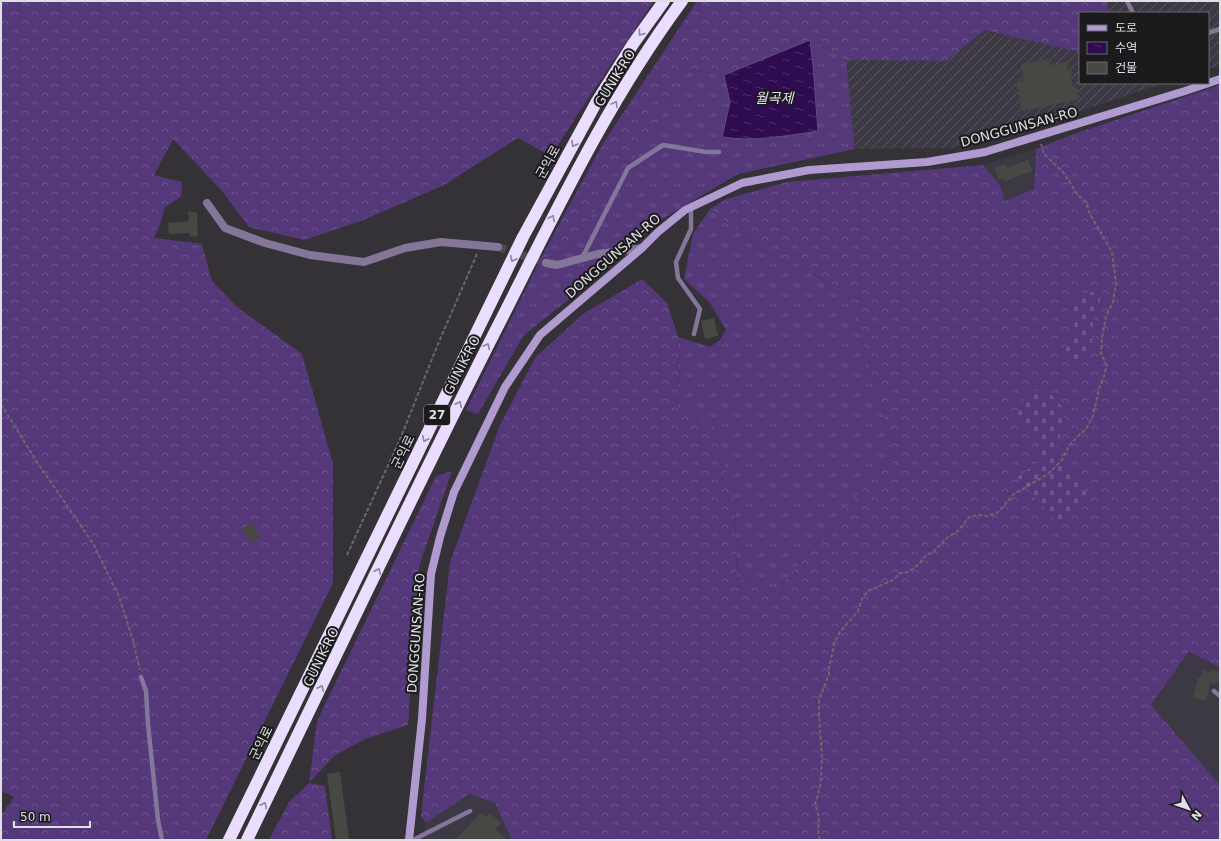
<svg xmlns="http://www.w3.org/2000/svg" width="1221" height="841" font-family="'DejaVu Sans','Noto Sans KR',sans-serif">
  <defs>
    <pattern id="industrial-furrows" width="10" height="10" patternUnits="userSpaceOnUse"><rect width="10" height="10" fill="#3d3944"/><path d="M-1 1l2-2M0 10L10 0M9 11l2-2" fill="none" stroke="#59555f"/></pattern>
    <pattern id="grass-tufts" width="24" height="20" patternUnits="userSpaceOnUse"><rect width="24" height="20" fill="#55387a"/><path d="M3 7l-1-3M5 7V3M7 7l1-3M15 17l-1-3M17 17v-4M19 17l1-3" fill="none" stroke="#6d548d"/></pattern>
    <pattern id="forest-crowns" width="20" height="18" patternUnits="userSpaceOnUse"><rect width="20" height="18" fill="#55387a"/><path d="M2 6a3 3 0 1 1 6 0M12 15a3 3 0 1 1 6 0" fill="none" stroke="#6d548d"/></pattern>
    <pattern id="cemetery-stones" width="16" height="16" patternUnits="userSpaceOnUse"><rect width="16" height="16" fill="#55387a"/><path d="M2 7V4a2 2 0 0 1 4 0v3zM10 15v-3a2 2 0 0 1 4 0v3z" fill="#6d548d"/></pattern>
    <pattern id="water-ripples" width="26" height="14" patternUnits="userSpaceOnUse"><rect width="26" height="14" fill="#2f0b51"/><path d="M2 4q2-2 4 0t4 0M15 11q2-2 4 0t4 0" fill="none" stroke="#4d2e6a"/></pattern>
  </defs>
  <rect width="100%" height="100%" fill="#343237"/>
  <!-- built -->
  <path fill="#3d3944" d="M1036,149L1034,189L1003,201L1001,187L983,165Z
    M1190,652L1220,667V785L1151,705Z
    M469,794L495,803L512,840H422L426,823Z"/>
  <!-- industrial -->
  <path fill="url(#industrial-furrows)" d="M1106,1H1220V65L1208,69V13H1110Z
    M985,30L1080,52V83H1165L1034,126L952,148L855,149L846,60L946,61Z"/>
  <!-- grass -->
  <path fill="url(#grass-tufts)" d="M810,40L846,60L855,149L738,174L657,222L607,269L524,335L478,414L466,410L543,254L565,251L652,135L683,69L724,75L730,102L722,137L730,138L768,139L813,65Z
    M710,209L768,253L847,291L895,451L771,596L737,576L735,501L679,410L678,337L710,347L720,340L726,330L710,303L684,279L693,234Z"/>
  <!-- forest -->
  <path fill="url(#forest-crowns)" d="M1,1H654L587,100L551,156L518,138L444,185L366,219L305,240L249,227L222,191L173,139L154,175L182,182L181,197L165,207L160,225L154,238L202,244L212,281L237,307L302,354L333,464V583L206,840H1V815L14,797L1,791Z
    M697,1H1106L1110,13H1080V52L985,30L946,61L846,60L810,40L724,75L683,69L652,135L565,251L543,254L602,145Z
    M1220,85V667L1189,652L1151,705L1220,785V840H512L495,803L469,794L426,823L421,816L450,562L500,425L535,358L583,314L642,279L667,303L678,337L679,410L712,421L735,501L737,576L771,596L895,451L847,291L768,253L710,209L726,199L787,182L983,165L1001,187L1004,201L1034,189L1036,149L1074,134Z
    M452,471L419,567L408,725L365,739L334,756L309,783L325,786L332,840H269L289,802L309,783L317,721L436,476Z"/>
  <!-- cemetery -->
  <path fill="url(#cemetery-stones)" d="M1103,292L1093,321L1092,348L1078,361L1065,352L1075,325L1067,310L1078,293Z
    M1029,390L1049,392L1063,408V428L1054,455L1091,495L1060,524L1016,478L1038,462L1037,440L1018,414Z"/>
  <!-- water -->
  <path fill="url(#water-ripples)" stroke="#644b7d" d="M810,40L813,65L818,131C785,136 754,142 722,137L730,102L724,75Z"/>
  <!-- building -->
  <path fill="#464943" d="M1048,59L1050,65L1067,62L1068,70H1071L1072,88L1077,87L1080,99L1022,111L1016,83L1024,81L1021,64Z
    M1028,160L1032,171L1005,181L1003,178L998,179L995,167L1006,164L1007,168Z
    M188,211L197,213L198,236L190,237L189,233L169,234L168,223L189,221Z
    M714,318L718,336L705,339L701,321Z
    M252,523L260,538L250,543L242,528Z
    M1203,670L1210,673L1212,670L1220,672V682L1216,681L1215,684L1210,683L1206,701L1193,698L1198,677L1200,679Z
    M340,772L349,840H336L327,774Z
    M481,813L486,817L490,813L501,823L495,829L507,840H455Z"/>
  <g fill="none" stroke-linecap="round" stroke-linejoin="round">
    <!-- street-tunnel -->
    <path stroke="#4e4c51" stroke-width="8" stroke-dasharray="8 4" stroke-linecap="butt" d="M498,247L546,263"/>
    <!-- path -->
    <path stroke="#69676c" stroke-width="2" stroke-dasharray="4 2" stroke-linecap="butt" d="M1,404L35,459L94,545L119,597L133,640L140,670
      M347,555L401,437L438,344L477,254
      M820,840L818,832L819,817L815,804L820,788L821,776L822,759L819,714V700L829,674V666L832,655L834,644L840,632L858,611L862,599L868,591L893,580L900,573L908,572L919,564L925,556L934,551L948,537L958,531L969,517L978,515L988,516L997,513L1014,494L1048,474L1062,460L1069,446L1080,434L1086,429L1093,416L1100,385L1105,374L1106,365L1101,353L1102,338L1106,316L1113,302L1116,283L1114,266L1112,252L1090,214L1086,202L1077,194L1064,173L1044,154L1041,144"/>
    <!-- lane -->
    <path stroke="#837698" stroke-width="4.5" d="M1127,1L1133,13
      M1208,33L1220,29
      M691,208V229L676,262L678,278L700,309L694,334
      M582,258L628,168L663,145L706,152H719
      M141,677L146,691L148,724L158,820L162,840
      M1214,691L1220,696
      M413,840L470,811"/>
    <!-- street -->
    <path stroke="#837698" stroke-width="8" d="M207,203L225,228L265,243L310,255L364,262L405,248L441,242L498,247
      M546,263L557,265L598,254L642,248"/>
    <!-- secondary -->
    <path stroke="#b09bd1" stroke-width="8" d="M409,840L422,719L431,574L440,537L454,492L505,387L540,335L642,248L658,232L685,210L742,183L809,170L927,162L985,152L1185,91L1220,79"/>
    <!-- highway -->
    <path stroke="#eaddff" stroke-width="12" d="M229,840L523,237L596,103L633,44L664,1
      M247,840C332,665 415,488 504,314C558,207 610,98 682,1"/>
  </g>
  <!-- one-way arrows -->
  <defs><path id="oneway-chevron" d="M-2-3.5L2.5 0L-2 3.5" fill="none" stroke-width="1.6" stroke-linecap="round" stroke-linejoin="round"/></defs>
  <g stroke="#8d8599">
    <use href="#oneway-chevron" transform="translate(641 33) rotate(126)"/>
    <use href="#oneway-chevron" transform="translate(615 104) rotate(-59)"/>
    <use href="#oneway-chevron" transform="translate(574 144) rotate(119)"/>
    <use href="#oneway-chevron" transform="translate(552 218) rotate(-63)"/>
    <use href="#oneway-chevron" transform="translate(513 259) rotate(116)"/>
    <use href="#oneway-chevron" transform="translate(487 346) rotate(-63)"/>
    <use href="#oneway-chevron" transform="translate(459 404) rotate(-64)"/>
    <use href="#oneway-chevron" transform="translate(425 439) rotate(116)"/>
    <use href="#oneway-chevron" transform="translate(378 571) rotate(-64)"/>
    <use href="#oneway-chevron" transform="translate(321 688) rotate(-64)"/>
    <use href="#oneway-chevron" transform="translate(264 805) rotate(-64)"/>
  </g>
  <g text-anchor="middle" dominant-baseline="central" stroke-width="4" stroke-linejoin="round" paint-order="stroke">
    <!-- shield labels -->
    <rect fill="#1b1a1c" stroke="#a5a4a7" stroke-width="1" x="424" y="405" width="26" height="20" rx="3"/>
    <g font-size="12" font-weight="bold" fill="#e0dfe3">
      <text x="437" y="415">27</text>
    </g>
    <!-- street labels -->
    <g font-size="13" fill="#e0dfe3" stroke="#1b1a1c">
      <text transform="translate(615 78) rotate(-58)">GUNIK-RO</text>
      <text transform="translate(1019 127) rotate(-15)">DONGGUNSAN-RO</text>
      <text transform="translate(548 162) rotate(-61)">군익로</text>
      <text transform="translate(613 256) rotate(-41)">DONGGUNSAN-RO</text>
      <text transform="translate(462 365) rotate(-63)">GUNIK-RO</text>
      <text transform="translate(403 452) rotate(-64)">군익로</text>
      <text transform="translate(416 633) rotate(-86)">DONGGUNSAN-RO</text>
      <text transform="translate(321 657) rotate(-64)">GUNIK-RO</text>
      <text transform="translate(261 743) rotate(-64)">군익로</text>
    </g>
    <!-- water labels -->
    <g font-size="14" font-style="italic" fill="#e6def3" stroke="#1b1a1c">
      <text x="774" y="98">월곡제</text>
    </g>
  </g>
  <!-- border -->
  <rect width="1221" height="841" fill="none" stroke="#e0dfe3" stroke-width="4"/>
  <!-- legend -->
  <rect x="1079" y="12" width="130" height="72" fill="#1b1a1c" stroke="#6a696c"/>
  <rect x="1087" y="25" width="20" height="6" fill="#b09bd1" stroke="#6a696c"/>
  <text x="1115" y="32" font-size="12" fill="#e0dfe3">도로</text>
  <rect x="1087" y="42" width="20" height="12" fill="url(#water-ripples)" stroke="#6a696c"/>
  <text x="1115" y="52" font-size="12" fill="#e0dfe3">수역</text>
  <rect x="1087" y="62" width="20" height="12" fill="#464943" stroke="#6a696c"/>
  <text x="1115" y="72" font-size="12" fill="#e0dfe3">건물</text>
  <!-- north arrow -->
  <g transform="translate(1189 809) rotate(130)" stroke="#1b1a1c" stroke-width="3" paint-order="stroke">
  <path d="M0-3L7 15L0 10L-7 15Z" fill="#e0dfe3"/>
  <text y="-6" font-size="11" font-weight="bold" text-anchor="middle" fill="#e0dfe3">N</text>
  </g>
  <!-- scale -->
  <path d="M14 821v6h76v-6" fill="none" stroke="#e0dfe3" stroke-width="2"/>
  <text x="20" y="821" font-size="12" fill="#e0dfe3" stroke="#1b1a1c" stroke-width="3" paint-order="stroke">50 m</text>
</svg>
